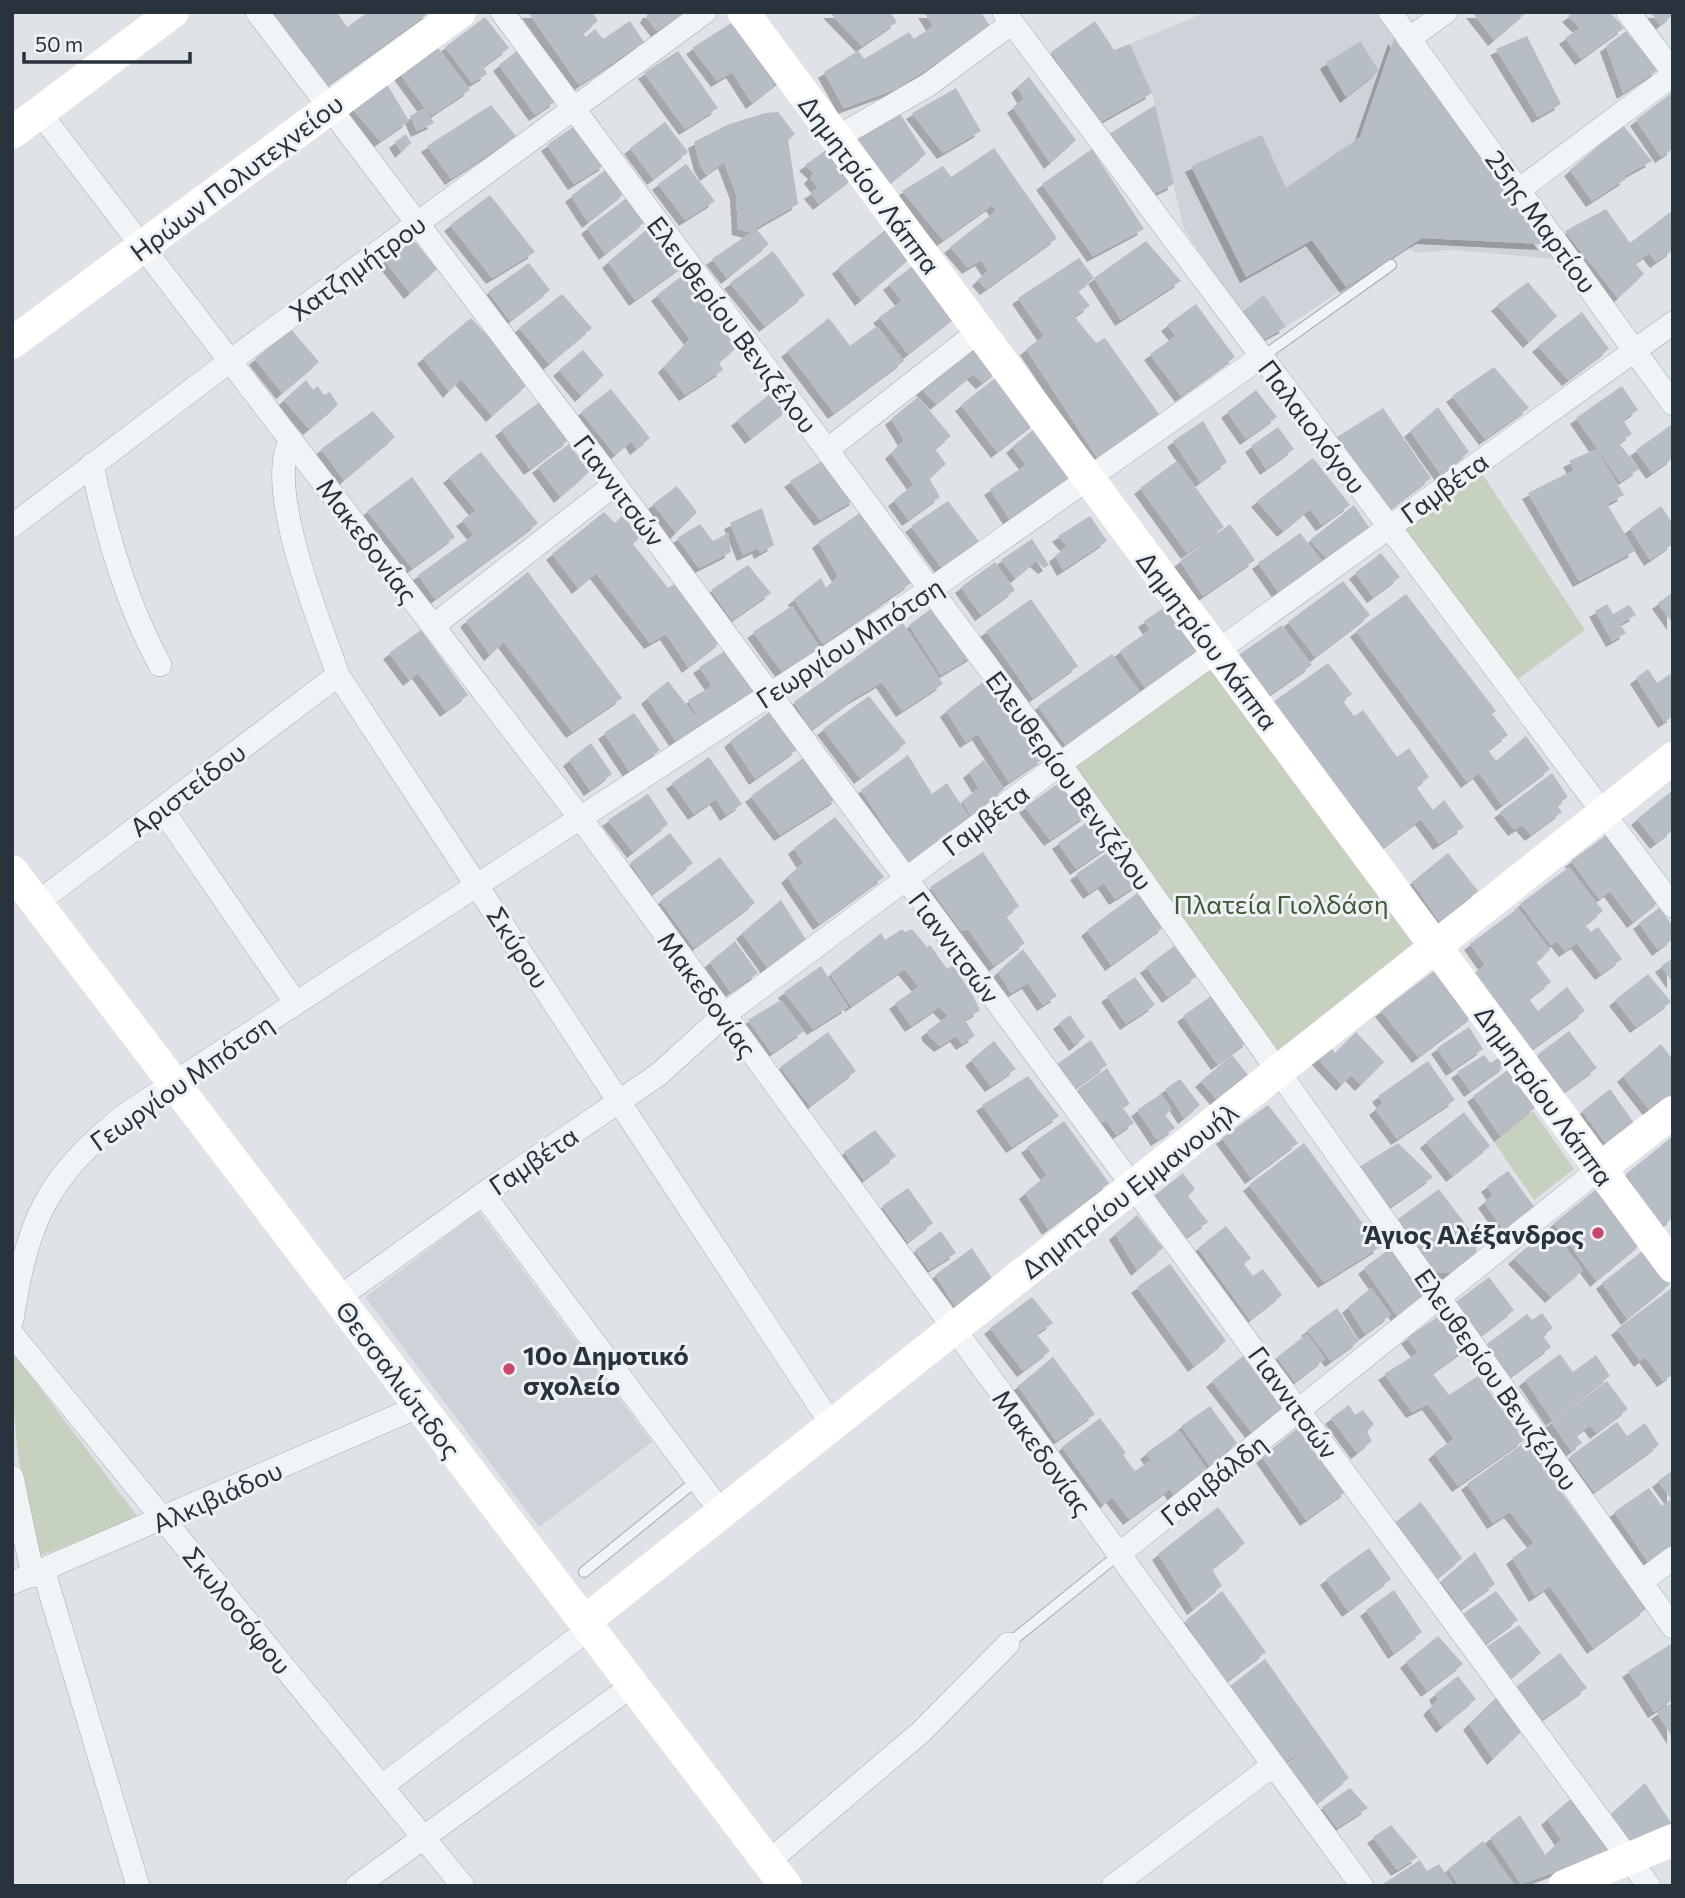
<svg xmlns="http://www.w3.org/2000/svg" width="1685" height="1898" font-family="Commissioner,sans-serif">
  <defs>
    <filter id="shadow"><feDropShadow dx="-6" dy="6" stdDeviation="0" flood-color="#0004"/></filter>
  </defs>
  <rect width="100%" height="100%" fill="#dfe3e8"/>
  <!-- built -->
  <path fill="#cdd3d9" d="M1206,12H1375L1555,259L1454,250L1415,253L1408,246L1286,327L1264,295L1241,312L1184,229L1152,93L1130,44Z
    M479,1212L652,1442L539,1527L365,1297Z"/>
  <!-- green -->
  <path fill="#c6d1c0" d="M1483,475L1585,630L1510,685L1397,534Z
    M1216,657L1423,940L1274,1053L1067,765Z
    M1533,1111L1574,1169L1534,1200L1494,1142Z
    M14,1354L138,1517L38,1557C22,1489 10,1424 14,1354Z"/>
  <!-- building -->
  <path fill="#b6bdc4" filter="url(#shadow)" d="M269,12H337L347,27L368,12H430L325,87Z
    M528,12H592L598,21L583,33L586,37L595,29L603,39L630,21L644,42L579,85Z
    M649,12H685L657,31L646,17Z
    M829,12H890L897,22L862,46Z
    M924,12H981L991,28L896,89L844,108L824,72L858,51L864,59L909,32L914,39L933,26Z
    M1472,12H1527L1494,40Z
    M1574,12H1610L1624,28L1581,59L1565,38L1580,28L1568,16Z
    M1650,12H1673V15L1660,25Z
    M485,17L509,48L483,67L487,74L472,83L445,47Z
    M739,18L784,78L752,103L732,72L717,81L692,48Z
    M1095,21L1114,50L1130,44L1152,93L1100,122L1051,52Z
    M1626,31L1658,70L1623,93L1606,46Z
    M1527,36L1561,104L1538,117L1496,49Z
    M1394,38L1544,244L1422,238L1346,287L1312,240L1246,277L1191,166L1262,135L1286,188L1360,137Z
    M1360,41L1379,71L1346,97L1326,63Z
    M435,44L470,90L432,115L425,108L434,123L417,131L410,116L425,108L398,71Z
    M518,50L556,101L535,115L499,65Z
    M678,51L718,108L685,129L644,73Z
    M1029,77L1076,140L1050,163L1013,107L1024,99L1017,87Z
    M385,81L409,121L380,141L349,105Z
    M956,88L981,131L943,153L912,113Z
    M1673,92V149L1661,157L1636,120Z
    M491,105L516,136L451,179L427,146Z
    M1155,105L1174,184L1151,195L1106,136Z
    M897,109L926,154L889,184L850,133Z
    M778,112L795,134L788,140L798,204L749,232L738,229L736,194L724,162L706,175L700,165L694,142L727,125L765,113Z
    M665,122L688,152L653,179L630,148Z
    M576,125L606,164L574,184L547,145Z
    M1623,125L1652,161L1624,176L1626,179L1592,201L1570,170Z
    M406,134L411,143L401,152L395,142Z
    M829,148L854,177L819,204L810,193L818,188L810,178L814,173L805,165Z
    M994,148L1057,238L986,289L978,280L988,270L981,260L968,268L950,247L996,211L992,205L943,240L902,191L943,166L951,177Z
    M1092,149L1144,229L1093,256L1042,184Z
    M686,164L715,201L685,220L658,184Z
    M608,168L626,192L588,222L571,196Z
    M490,195L535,252L492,278L450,225Z
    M628,197L646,221L605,254L587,228Z
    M1606,209L1630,243L1673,210V250L1656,262L1649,253L1635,263L1644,274L1618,298L1565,231Z
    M896,221L918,251L861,300L838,268Z
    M651,226L684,265L635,300L608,262Z
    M756,229L769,244L727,278L712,259Z
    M412,238L437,269L410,293L384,260Z
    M1146,241L1181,281L1121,320L1094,278Z
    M773,251L805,295L765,326L730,283Z
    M1079,258L1094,278L1078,291L1090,306L1074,316L1096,343L1105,338L1161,417L1098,459L1026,349L1044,336L1018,298Z
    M918,262L959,314L908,354L879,317L902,301L889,284Z
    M529,263L550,290L510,321L488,292Z
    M687,272L742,342L719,363L723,370L685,395L664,367L690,339L657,295Z
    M1528,282L1557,316L1529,342L1497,305Z
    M562,294L592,328L549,364L519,328Z
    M1264,295L1286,327L1254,344L1235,317Z
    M1196,304L1235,357L1181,396L1150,354L1176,336L1167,325Z
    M1582,312L1609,349L1568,380L1538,346Z
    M471,318L500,349L527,385L492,416L461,379L449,392L423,358Z
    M829,318L850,346L877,326L904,361L834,413L787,351Z
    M291,329L319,362L282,393L255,359Z
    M974,340L998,371L982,383L973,374L936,404L918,385Z
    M583,350L604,375L581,396L559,370Z
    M1494,367L1529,408L1485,439L1452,396Z
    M999,375L1036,422L997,452L961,405Z
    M306,380L313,390L318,386L324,395L330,392L338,405L309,429L284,400Z
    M1622,386L1638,410L1623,420L1632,434L1619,443L1639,469L1620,482L1576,418Z
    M611,389L650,438L636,449L631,441L615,455L581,412Z
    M775,390L788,409L751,438L737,420Z
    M1256,390L1277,417L1246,439L1227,412Z
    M918,397L951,436L935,449L946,464L929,478L940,497L908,520L894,500L913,485L916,488L891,453L904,440L891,419Z
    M541,401L570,439L530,469L501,430Z
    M1438,407L1469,452L1441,475L1410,431Z
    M1383,408L1431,478L1387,511L1366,476L1334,439Z
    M373,411L395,437L344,480L321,449Z
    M1203,421L1227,462L1200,482L1173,441Z
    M1040,424L1074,474L1010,520L990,489L1026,465L1012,447Z
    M1671,425L1673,458L1652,473L1636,450Z
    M1278,427L1294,449L1266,469L1251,446Z
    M569,444L589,472L560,497L538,467Z
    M1596,449L1624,495L1607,504L1635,551L1579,581L1528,493L1574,470L1569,461Z
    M481,452L538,523L435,599L418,575L474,535L462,520L476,511L449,477Z
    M827,458L856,499L820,520L790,481Z
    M1313,458L1350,505L1322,525L1310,509L1283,531L1257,501Z
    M1177,461L1224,527L1187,553L1140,488Z
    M412,477L455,537L412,568L367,511Z
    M677,486L697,512L676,533L653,504Z
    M948,501L980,543L941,567L911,526Z
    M1354,505L1370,529L1328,560L1310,540Z
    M1661,506L1673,524V544L1650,560L1630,528Z
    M762,508L774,545L760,553L758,548L743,555L730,523Z
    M864,510L911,583L823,644L794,599L821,578L826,588L838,576L818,542Z
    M604,512L615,523L622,516L640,537L633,544L668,588L678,582L722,641L688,667L666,634L650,643L596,573L578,588L552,554Z
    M1090,516L1107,541L1063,570L1055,556L1067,546L1058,536Z
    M700,524L713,541L728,533L731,552L699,568L677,538Z
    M1230,524L1255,560L1203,596L1180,561Z
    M1300,533L1323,562L1279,593L1258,563Z
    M1032,539L1049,565L1044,568L1036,561L1015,578L1001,560Z
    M1381,553L1400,577L1373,597L1355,573Z
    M995,562L1015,590L981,615L961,587Z
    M748,565L771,593L732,620L711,590Z
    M528,572L622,698L572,732L504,642L490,655L466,621Z
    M1343,581L1370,615L1315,657L1288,622Z
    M1673,592V624L1658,603Z
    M1406,594L1496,711L1492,714L1508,735L1488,750L1496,761L1526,736L1550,769L1502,805L1479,773L1467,782L1356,631Z
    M1031,599L1078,666L1033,698L986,631Z
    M1174,601L1208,650L1149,694L1120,651L1150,630L1144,621Z
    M1607,604L1613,614L1629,605L1636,615L1620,624L1626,633L1612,641L1595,611Z
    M936,605L974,655L941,675L909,625Z
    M792,606L820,648L782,672L753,632Z
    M903,623L943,684L902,711L882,682L853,699L811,730L794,702Z
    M1282,625L1312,665L1268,696L1237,656Z
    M421,630L468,695L446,711L418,673L409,680L389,653Z
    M728,649L759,693L704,727L677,743L647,698L668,681L704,727L688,700L712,686L699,667Z
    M1112,654L1143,696L1069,750L1038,706Z
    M1328,663L1352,694L1343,701L1354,716L1363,710L1397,757L1409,748L1429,777L1416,787L1433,810L1444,800L1464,827L1439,844L1421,819L1380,850L1273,702Z
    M1648,669L1657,683L1670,674L1673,678V716L1664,722L1636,678Z
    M988,678L1044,758L1009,782L978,734L966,742L946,711Z
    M869,696L906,743L860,778L823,729Z
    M771,711L798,749L755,779L730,741Z
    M634,713L660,750L629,771L604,733Z
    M591,743L612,774L590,790L569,760Z
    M908,755L932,794L947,783L971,820L909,864L861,790Z
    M806,756L838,798L780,835L751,796Z
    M709,757L742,804L726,815L716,799L694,814L672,783Z
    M984,760L1004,789L971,816L962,801L979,788L969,772Z
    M1552,773L1568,797L1557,805L1562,812L1531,835L1522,825L1514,830L1500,812Z
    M1063,780L1087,815L1050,840L1025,807Z
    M1673,790V830L1656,843L1637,819Z
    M648,794L668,824L633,852L608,820Z
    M835,817L884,877L819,924L787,877L803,863L794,848Z
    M1093,818L1111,845L1076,869L1058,843Z
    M670,833L693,863L652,894L630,863Z
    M1609,833L1661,900L1633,922L1610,891L1599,899L1571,861Z
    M1114,848L1139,884L1115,899L1104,883L1089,893L1076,874Z
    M983,852L1019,906L1006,916L1025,943L994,966L968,929L961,931L930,887Z
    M1448,853L1478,891L1439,921L1412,882Z
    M720,857L755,903L694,948L660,901Z
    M1569,867L1603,911L1585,925L1591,932L1598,927L1622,959L1601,974L1577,943L1565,951L1557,941L1551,945L1520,904Z
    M1140,891L1165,926L1111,965L1087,930Z
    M781,900L808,943L770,972L742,933Z
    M1518,908L1550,950L1536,962L1551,982L1529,999L1538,1011L1567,987L1585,1011L1528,1052L1473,974L1485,965L1470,944Z
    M1659,908L1673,926V939L1658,950L1639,923Z
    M902,929L905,932L912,929L927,947L930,945L947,969L953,965L973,996L980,1010L965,1020L975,1036L962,1044L956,1036L940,1046L929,1036L927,1031L948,1016L939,1007L911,1026L895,1003L919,987L904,969L851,1006L830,974L881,933L885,940Z
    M735,941L758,973L730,992L710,962Z
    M1174,946L1197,976L1168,997L1146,967Z
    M1023,949L1057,996L1043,1005L1028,983L1011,993L998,972Z
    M1673,958V983L1661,966Z
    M821,966L848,1007L813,1029L784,992Z
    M1438,968L1474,1015L1418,1057L1381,1011Z
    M1648,974L1671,1002L1636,1027L1615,1000Z
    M1135,977L1155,1005L1126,1024L1107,996Z
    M1215,993L1249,1041L1217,1064L1183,1016Z
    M781,1000L804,1031L772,1053L748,1020Z
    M1070,1015L1085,1037L1075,1045L1059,1023Z
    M1469,1027L1483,1049L1452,1070L1437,1048Z
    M1569,1031L1597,1068L1564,1092L1537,1055Z
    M828,1032L856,1071L810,1106L780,1067Z
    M1356,1032L1384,1062L1361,1085L1351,1075L1342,1085L1316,1057L1329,1045L1335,1053Z
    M1091,1040L1107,1065L1074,1089L1057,1064Z
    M994,1041L1016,1069L991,1086L971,1060Z
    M1661,1044L1673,1060V1101L1654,1116L1623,1076Z
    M1232,1055L1248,1075L1217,1100L1201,1081Z
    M1484,1055L1490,1063L1500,1057L1506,1065L1470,1091L1457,1072Z
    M1428,1061L1455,1100L1397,1139L1375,1109L1383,1103L1378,1096Z
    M1107,1068L1130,1104L1123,1108L1134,1123L1116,1135L1106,1120L1101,1123L1078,1089Z
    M1509,1069L1536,1107L1500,1136L1473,1096Z
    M1028,1076L1059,1116L1012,1147L982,1105Z
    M1180,1079L1200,1105L1184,1118L1165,1089Z
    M1610,1089L1634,1123L1607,1145L1582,1111Z
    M1161,1094L1172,1110L1165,1115L1175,1128L1157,1140L1137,1110Z
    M1268,1105L1298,1143L1251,1178L1222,1138Z
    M1464,1112L1490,1146L1452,1176L1426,1142Z
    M1064,1121L1109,1183L1048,1229L1025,1193L1047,1175L1027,1147Z
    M875,1130L896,1156L864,1180L844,1152Z
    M1673,1136V1218L1662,1226L1626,1174Z
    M1304,1143L1380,1247L1324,1282L1249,1185Z
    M1398,1143L1433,1177L1390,1207L1359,1167Z
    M1508,1171L1536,1209L1505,1232L1484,1202L1493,1195L1487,1186Z
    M1183,1173L1195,1189L1188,1196L1208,1222L1185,1238L1155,1195Z
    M1599,1187L1642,1243L1596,1281L1554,1223Z
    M908,1188L933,1223L908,1242L882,1206Z
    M1439,1189L1478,1241L1475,1258L1454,1273H1437L1398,1219Z
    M1137,1215L1163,1248L1137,1270L1115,1234Z
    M1226,1226L1251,1258L1244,1264L1253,1276L1263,1269L1282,1295L1250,1320L1198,1248Z
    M1550,1228L1583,1270L1551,1297L1514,1258Z
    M941,1231L956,1253L929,1270L915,1250Z
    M1393,1246L1429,1296L1398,1317L1364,1268Z
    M972,1248L993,1280L956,1308L935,1275Z
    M1645,1249L1671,1283L1627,1319L1602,1283Z
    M1170,1264L1226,1341L1194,1366L1137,1287Z
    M1489,1277L1514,1310L1481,1336L1456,1302Z
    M1673,1287V1374L1663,1381L1645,1357L1640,1361L1617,1329Z
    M1371,1288L1391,1315L1365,1334L1348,1307Z
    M1032,1297L1053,1323L1036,1334L1050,1351L1023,1371L990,1328Z
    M1337,1308L1359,1341L1331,1361L1307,1330Z
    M1542,1313L1553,1328L1543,1336L1551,1347L1510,1377L1487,1344L1527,1314L1532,1320Z
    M1440,1315L1466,1349L1432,1373L1449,1395L1478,1376L1524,1440L1458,1486L1434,1453L1454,1439L1428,1404L1412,1412L1384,1374L1418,1353L1407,1338Z
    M1307,1334L1325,1359L1295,1382L1277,1357Z
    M1560,1354L1573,1372L1596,1355L1610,1376L1552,1420L1525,1380Z
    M1243,1356L1283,1410L1252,1433L1212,1381Z
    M1053,1357L1095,1414L1056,1441L1018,1386Z
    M1607,1381L1628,1409L1596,1433L1590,1425L1576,1435L1582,1443L1571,1451L1551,1422Z
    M1349,1405L1355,1415L1363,1410L1374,1424L1367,1432L1372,1441L1357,1453L1331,1418Z
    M1210,1406L1237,1443L1210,1466L1181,1426Z
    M1100,1418L1126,1453L1123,1455L1135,1471L1149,1461L1161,1475L1146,1453L1179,1430L1208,1471L1174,1496L1170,1489L1129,1519L1112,1497L1103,1505L1062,1447Z
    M1617,1422L1627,1436L1645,1423L1659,1445L1594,1492L1569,1457Z
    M1299,1427L1347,1491L1306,1520L1262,1457Z
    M1525,1442L1646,1609L1593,1648L1550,1586L1535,1596L1512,1558L1534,1543L1510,1512L1493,1523L1467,1484Z
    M1673,1470V1548L1650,1565L1614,1512L1649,1488L1662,1506L1671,1499L1658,1481Z
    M1421,1502L1462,1558L1436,1580L1394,1523Z
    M1218,1507L1245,1543L1212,1569L1222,1586L1193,1609L1158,1554Z
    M1369,1548L1391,1579L1348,1611L1326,1579Z
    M1475,1552L1495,1584L1461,1609L1441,1581Z
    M1394,1590L1422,1632L1394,1653L1366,1610Z
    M1222,1591L1266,1652L1226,1682L1185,1621Z
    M1496,1591L1518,1620L1481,1647L1460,1616Z
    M1519,1625L1541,1653L1508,1681L1486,1647Z
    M1438,1636L1463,1664L1427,1691L1406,1662Z
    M1671,1644L1673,1700L1654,1712L1628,1671Z
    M1560,1653L1587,1688L1540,1721L1516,1687Z
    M1265,1659L1349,1778L1316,1804L1287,1764L1316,1743L1282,1764L1230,1686Z
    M1458,1676L1476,1699L1442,1727L1429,1709L1438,1700L1435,1694Z
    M1496,1698L1522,1731L1493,1759L1469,1724Z
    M1673,1702V1738L1657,1713Z
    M1645,1783L1673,1826L1634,1844L1611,1814Z
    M1350,1788L1368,1808L1337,1828L1322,1807Z
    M1572,1798L1611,1852L1521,1884L1490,1838L1520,1815L1551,1864L1546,1854L1561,1840L1547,1819Z
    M1391,1825L1418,1857L1397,1870L1373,1837Z
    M1483,1841L1515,1886H1459L1448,1869Z
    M1420,1860L1427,1871L1439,1864L1454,1886L1383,1884Z"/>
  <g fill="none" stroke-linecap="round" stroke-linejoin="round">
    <!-- lane casing -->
    <g stroke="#a4abb2" stroke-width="12">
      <path id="lane" d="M1262,357L1391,265
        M584,1572L697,1480
        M1008,1644L1118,1555"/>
    </g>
    <!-- street casing -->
    <g stroke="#a4abb2" stroke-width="24">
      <path id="street" d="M257,12L615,484L1649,1886
        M502,12L1060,764L1673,1627
        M1004,12L1673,906
        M1390,12L1673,404
        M1628,12L1673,72
        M1409,39L1446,12
        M40,113L581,819L1362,1886
        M836,138L928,85L1012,23
        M1520,189L1673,75
        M291,440C263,486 321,625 338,675L832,1425
        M827,450L979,331
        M92,464C106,533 126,603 160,665
        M12,526L230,361L705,12
        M433,626L615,484
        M162,809L295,1002
        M37,903L338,675
        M483,1194L722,1513
        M338,1298L483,1194L658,1075L724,1015L1060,764L1673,323
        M12,1320C28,1220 45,1179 126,1114L930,590L1261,357
        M12,1334L463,1886
        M12,1477L33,1576
        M1118,1555L1599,1169
        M44,1572L138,1886
        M1641,1582L1673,1558
        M12,1583L420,1406
        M382,1786L590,1628
        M768,1862L921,1732L1008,1644
        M357,1886L633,1685
        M1113,1886L1272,1766"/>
    </g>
    <!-- lane -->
    <use href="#lane" stroke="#f1f4f6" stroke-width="10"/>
    <!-- street -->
    <use href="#street" stroke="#f1f4f6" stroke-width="23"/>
    <!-- secondary -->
    <path stroke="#fff" stroke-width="32" d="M743,12L1673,1267
      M12,133L173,12
      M12,343L460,12
      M12,871L786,1886
      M1599,1169L1673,1112
      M585,1621L1673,758
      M1564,1886L1673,1840"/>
  </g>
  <!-- markers -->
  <g fill="#c8486a" stroke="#eef2f5" stroke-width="2.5">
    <circle cx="1598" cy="1233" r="7"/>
    <circle cx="509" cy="1369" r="7"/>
  </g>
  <g text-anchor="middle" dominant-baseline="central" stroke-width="6" stroke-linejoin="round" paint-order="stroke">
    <!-- street labels -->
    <g font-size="26" fill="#28333e" stroke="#eef2f5">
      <text transform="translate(236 177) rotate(-37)">Ηρώων Πολυτεχνείου</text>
      <text transform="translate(870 184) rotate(53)">Δημητρίου Λάππα</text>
      <text transform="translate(1542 221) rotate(54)">25ης Μαρτίου</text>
      <text transform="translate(357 267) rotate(-36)">Χατζημήτρου</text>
      <text transform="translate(733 324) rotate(53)">Ελευθερίου Βενιζέλου</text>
      <text transform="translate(1313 426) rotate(53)">Παλαιολόγου</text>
      <text transform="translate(1444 487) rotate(-36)">Γαμβέτα</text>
      <text transform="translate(620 490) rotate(53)">Γιαννιτσών</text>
      <text transform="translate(368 540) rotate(53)">Μακεδονίας</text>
      <text transform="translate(1208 640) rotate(53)">Δημητρίου Λάππα</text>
      <text transform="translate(849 642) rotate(-33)">Γεωργίου Μπότση</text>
      <text transform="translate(1070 780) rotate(54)">Ελευθερίου Βενιζέλου</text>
      <text transform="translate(187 789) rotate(-37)">Αριστείδου</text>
      <text transform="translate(985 819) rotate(-37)">Γαμβέτα</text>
      <text transform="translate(519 947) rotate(57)">Σκύρου</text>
      <text transform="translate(955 947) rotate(53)">Γιαννιτσών</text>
      <text transform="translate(708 994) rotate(54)">Μακεδονίας</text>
      <text transform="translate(181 1082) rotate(-35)">Γεωργίου Μπότση</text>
      <text transform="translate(1545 1095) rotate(54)">Δημητρίου Λάππα</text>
      <text transform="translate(533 1160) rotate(-34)">Γαμβέτα</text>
      <text transform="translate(1129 1190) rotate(-38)">Δημητρίου Εμμανουήλ</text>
      <text transform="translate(399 1379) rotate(53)">Θεσσαλιώτιδος</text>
      <text transform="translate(1497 1379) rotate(55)">Ελευθερίου Βενιζέλου</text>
      <text transform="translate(1294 1402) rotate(54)">Γιαννιτσών</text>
      <text transform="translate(1043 1452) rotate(54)">Μακεδονίας</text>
      <text transform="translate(1213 1479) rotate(-39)">Γαριβάλδη</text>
      <text transform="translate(217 1496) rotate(-24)">Αλκιβιάδου</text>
      <text transform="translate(238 1610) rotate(51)">Σκυλοσόφου</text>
    </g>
    <!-- park labels -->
    <g font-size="26" fill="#415936" stroke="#eef2f5">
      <text x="1281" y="903">Πλατεία Γιολδάση</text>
    </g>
    <!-- poi labels -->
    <g font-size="26" font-weight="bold" fill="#28333e" stroke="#eef2f5" text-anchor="end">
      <text x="1584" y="1233">Άγιος Αλέξανδρος</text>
      <text x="523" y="1354" text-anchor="start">10ο Δημοτικό<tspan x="523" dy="30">σχολείο</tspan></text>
    </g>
  </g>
  <!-- border -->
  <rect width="1685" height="1898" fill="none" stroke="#28333e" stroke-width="28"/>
  <!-- scale -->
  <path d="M24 52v10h166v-10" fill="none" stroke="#28333e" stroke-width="3.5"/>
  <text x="35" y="52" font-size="21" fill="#28333e" stroke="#eef2f5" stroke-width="5" paint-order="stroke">50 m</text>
</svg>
